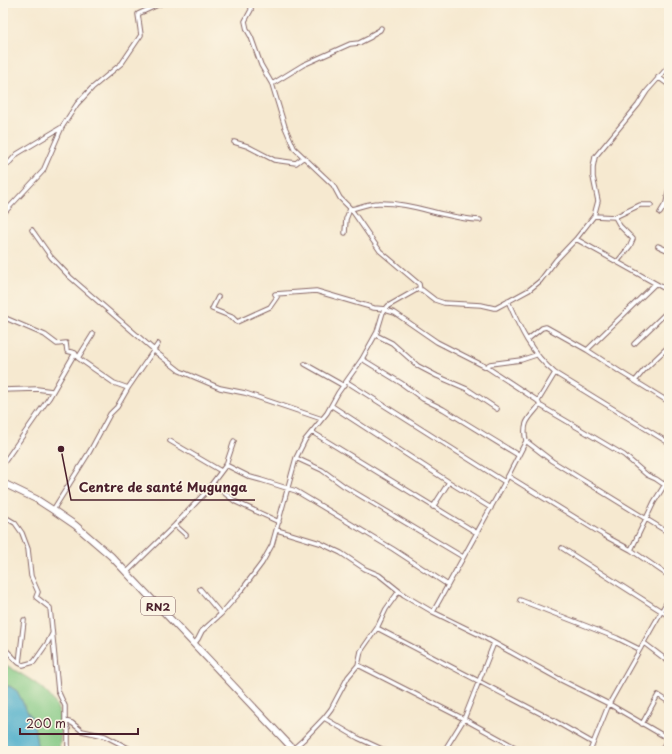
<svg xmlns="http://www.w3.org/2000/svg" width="672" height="754" font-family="'Playpen Sans',sans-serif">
  <rect width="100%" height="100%" fill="#fcf5e5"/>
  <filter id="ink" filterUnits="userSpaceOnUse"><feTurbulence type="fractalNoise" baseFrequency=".025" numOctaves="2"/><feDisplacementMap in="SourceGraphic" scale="8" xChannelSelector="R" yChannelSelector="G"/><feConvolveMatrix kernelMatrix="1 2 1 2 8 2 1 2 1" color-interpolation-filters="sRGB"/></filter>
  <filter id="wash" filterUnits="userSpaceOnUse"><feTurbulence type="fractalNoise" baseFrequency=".012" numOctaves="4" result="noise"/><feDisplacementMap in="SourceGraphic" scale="16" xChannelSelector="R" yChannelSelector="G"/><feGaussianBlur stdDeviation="0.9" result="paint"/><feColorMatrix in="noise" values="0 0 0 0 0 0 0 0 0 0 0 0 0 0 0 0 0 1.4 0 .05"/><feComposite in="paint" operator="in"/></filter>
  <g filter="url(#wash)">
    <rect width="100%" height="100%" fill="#f6e9d0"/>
    <!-- green -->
    <path fill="#84c984" stroke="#677458" d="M3,663C24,677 55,689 60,717C62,727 60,740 59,751H38L33,719L27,711L17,691L10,686L3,687Z"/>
    <!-- water -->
    <path fill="#4badca" stroke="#4a667a" d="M9,686L17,691L27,711L33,719L38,751H3V687Z"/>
  </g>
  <g filter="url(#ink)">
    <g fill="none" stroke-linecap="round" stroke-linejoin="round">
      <!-- minor casing -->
      <g stroke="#866665" stroke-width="5.5">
        <path id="minor" d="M251,3V10L245,21L247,30L251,37L261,65L272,84L285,127L294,148L333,185L340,198L351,209L380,251L419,284L420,290
          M658,77L669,85
          M272,84L303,65L350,44L359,43L371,37V35L380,30L381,28
          M234,142L247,146L274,160L296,163L304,157
          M3,165L9,163L17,154L62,127L77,104L92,88L122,63L141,35L138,14L162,3
          M351,209C360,207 369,203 378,203C413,202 445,219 480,220
          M660,213L666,203L669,188
          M3,214L43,171L62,127
          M594,216L615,217L640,205H651
          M615,217L620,226L633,239L630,246L618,261
          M32,230L51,257L70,277L153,349
          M345,233L346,219L350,209
          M576,239L669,291
          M658,246L669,251
          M218,297L212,309L232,317L237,322L270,307L277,297L275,294L316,291L374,308L386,309
          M508,301C520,329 531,353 555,373L669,443
          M385,310L395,313L437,342L488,368L538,401L540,406
          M3,317L45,335L57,344L66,343L67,351L75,353L78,358L114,383L128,388
          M376,335L392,343L418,366L437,376L467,389L497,409
          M527,340L542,328L546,327L587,350L622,373L669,402
          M634,344L669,310
          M153,350L180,371L220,388L245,393L322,419
          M587,350L655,284
          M78,358L93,334
          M362,359L401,383L423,399L443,409L518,455
          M305,364L344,386
          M485,367L490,364L521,360L536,355
          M635,381L645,369L669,346
          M347,382L505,482
          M3,390L37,389L52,391
          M538,401L555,373
          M332,406L449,482L491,508
          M312,432L477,533
          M170,441L221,471
          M526,441L552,461L669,533
          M296,458L322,470L344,486L463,557
          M3,464L49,398L75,353
          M226,465L250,477L261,480L296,491L393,549L448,585
          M508,476L605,536L631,550L669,576
          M213,484L236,502L279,522
          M669,488L656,479L647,475L624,455L541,406H539C528,419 522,423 526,441L505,482L433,612L478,634L561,680L609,704L669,739
          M433,507L449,482
          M53,510L90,451L110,414L117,407L128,388L158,344
          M3,516L15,523L22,533L28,549L31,576L38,592L36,597L50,608L58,691L65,706V721L68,729V751
          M175,525L186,535
          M277,530L320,543L341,553L365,569L379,575L404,595L433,612
          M562,548L669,616
          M631,550L654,502L669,478
          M127,572L175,525L205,493L226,465L234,441
          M200,589L221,614
          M520,600L617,638L639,649
          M377,628L551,719L593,743
          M644,643L669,662
          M194,644L198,639L202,631L221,614L241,591L262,563L272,545L296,458L305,440L327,413L338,393L362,359L377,332L383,312L388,306L418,289L422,290L435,300L444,303L481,305L494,308H496L529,290L540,281L556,260L576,239L594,216L598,201L593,177V167L595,157L638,105L647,91L669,66
          M3,647L19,663L23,665L34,662L48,642L52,634
          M19,663L24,620
          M358,665L464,719L522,751
          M324,718L358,738L386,751
          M65,721L72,723L82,731L105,736L134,751
          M642,724L658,695L669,702
          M293,749L303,740L324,718L331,709L348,677L358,665L361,651L377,628L386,609L399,591
          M444,751L464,719L494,643
          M590,751L609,704L669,598
          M661,751L668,738"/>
      </g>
      <!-- trunk casing -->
      <g stroke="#866665" stroke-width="8">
        <path id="trunk" d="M3,483L36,499L53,510L75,525L111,556L295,751"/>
      </g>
      <!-- minor -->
      <use href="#minor" stroke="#fff" stroke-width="3.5"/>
      <!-- trunk -->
      <use href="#trunk" stroke="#fff" stroke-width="6"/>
    </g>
  </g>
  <g text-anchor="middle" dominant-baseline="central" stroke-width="3.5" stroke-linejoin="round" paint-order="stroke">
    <!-- shield labels -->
    <rect fill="#fcf5e5" stroke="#7f5f63" stroke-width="1" x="141" y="597" width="34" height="18" rx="3"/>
    <g font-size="11" font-weight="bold" fill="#4a1f2b">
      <text x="158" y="606">RN2</text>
    </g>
  </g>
  <!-- callouts -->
  <path fill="none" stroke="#4a1f2b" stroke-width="1.5" d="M61 449L71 500H255"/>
  <circle fill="#4a1f2b" stroke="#fcf5e5" stroke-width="1.5" cx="61" cy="449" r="4"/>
  <g font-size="13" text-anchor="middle" font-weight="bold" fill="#4a1f2b" stroke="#fcf5e5" stroke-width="3.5" stroke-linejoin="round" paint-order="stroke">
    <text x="163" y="492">Centre de santé Mugunga</text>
  </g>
  <!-- margin -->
  <rect width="672" height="754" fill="none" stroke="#fcf5e5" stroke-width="16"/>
  <!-- scale -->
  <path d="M20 728v6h118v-6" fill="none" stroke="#4a1f2b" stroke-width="2"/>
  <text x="26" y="728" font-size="12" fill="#4a1f2b" stroke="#fcf5e5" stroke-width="3" paint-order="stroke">200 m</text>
</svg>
